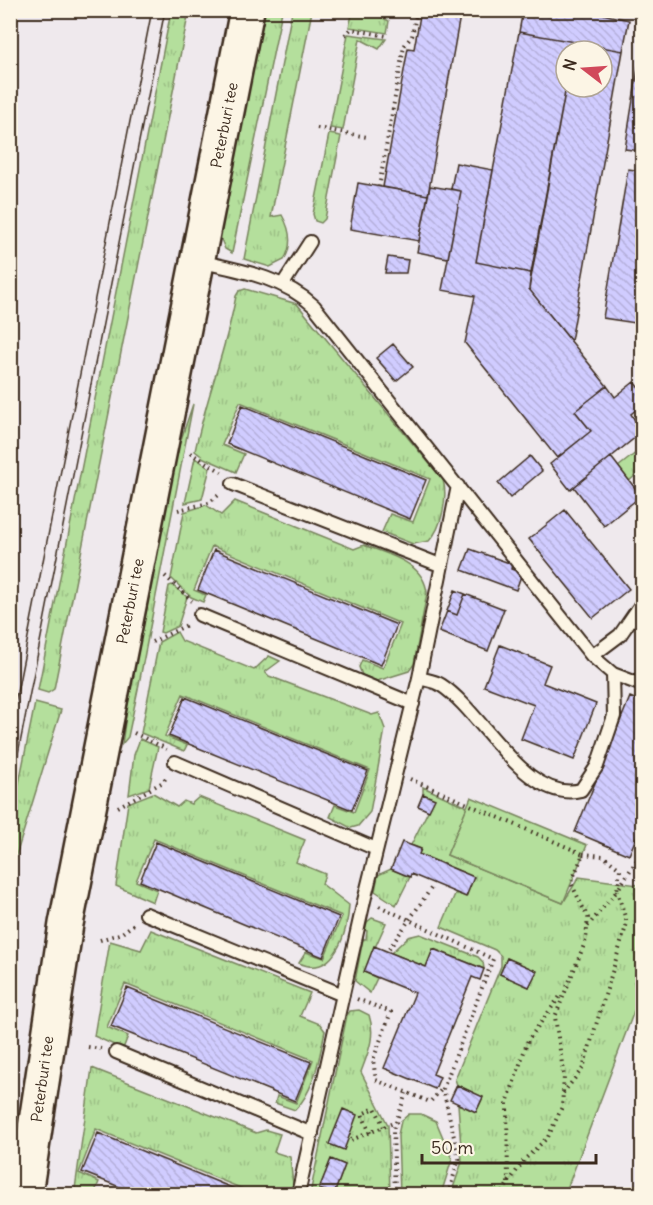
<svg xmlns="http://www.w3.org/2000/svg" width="653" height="1205" font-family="Delius,sans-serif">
  <defs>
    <pattern id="grass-tufts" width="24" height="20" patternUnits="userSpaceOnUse" patternTransform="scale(1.5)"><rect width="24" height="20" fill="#b4df9c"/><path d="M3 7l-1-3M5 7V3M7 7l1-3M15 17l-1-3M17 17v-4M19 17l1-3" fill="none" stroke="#9cc086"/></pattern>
    <pattern id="building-back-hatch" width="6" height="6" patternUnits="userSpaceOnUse" patternTransform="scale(1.5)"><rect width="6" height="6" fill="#d0ccff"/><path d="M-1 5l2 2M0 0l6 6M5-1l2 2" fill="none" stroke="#b4afda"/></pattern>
  </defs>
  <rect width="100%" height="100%" fill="#efe9ed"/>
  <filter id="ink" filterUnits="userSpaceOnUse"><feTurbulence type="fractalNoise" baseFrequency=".0167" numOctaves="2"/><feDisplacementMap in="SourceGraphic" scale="12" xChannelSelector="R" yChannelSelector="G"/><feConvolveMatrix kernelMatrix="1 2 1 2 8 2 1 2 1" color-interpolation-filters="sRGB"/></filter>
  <g filter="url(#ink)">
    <!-- grass -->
    <path fill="url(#grass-tufts)" stroke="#78845d" stroke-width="1.5" fill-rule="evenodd" d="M171,11H189L54,689L48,693L38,690Z
      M265,11H282L232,253L225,249L219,234Z
      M292,11H312L271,217L282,215C290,229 293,245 284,260L270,267L244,259Z
      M353,11H369L389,21L387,33L349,27Z
      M348,34L386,39L379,49L360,39L343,130L330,128Z
      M329,134L341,136L325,219L321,223L315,221L313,214Z
      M245,289L297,304L443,480C448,497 442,528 429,541L413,544L382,532L390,514L413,522L430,479L240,402L222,445L244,454L236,472L204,458L195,451C206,398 226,350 236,296L239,291Z
      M193,404L138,689L128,737L122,744L127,708L173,473L170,472Z
      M642,448V470L629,481L618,467Z
      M195,458L210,468L202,499L185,503Z
      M235,501L354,549L364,545C389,555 424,562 427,593L414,664L409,671L377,681L362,675L359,667L362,660L383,668L401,624L212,546L194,590L206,595L203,602L191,597L171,578L184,512L206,505L221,515Z
      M172,585L187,597L178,626L163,633L160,632L169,586Z
      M177,632L182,641L254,670L269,656L280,661L265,672L269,676L372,715L379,713L385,729L370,812L358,826L351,828L330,817L335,805L354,812L370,770L183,694L165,736L187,745L184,751L141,733L159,642Z
      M35,703L61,710L11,872V823Z
      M140,739L158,747L149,788L129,795L134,755Z
      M423,787L467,807L447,855L563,903L579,877L638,885L642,882V990L565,1194H451L462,1162L458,1104L476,1112L483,1097L457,1085L455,1079L501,966V956L495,950L441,927L464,873L419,854L421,849L411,845L434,799L423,794ZM507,958L536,971L529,987L500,974Z
      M153,793L177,807L184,801L191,804L199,797L305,840L296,862L325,874L322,884L349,905C348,932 334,979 299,963L306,952L324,958L342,916L154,839L136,881L157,890L153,902L116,886L128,803Z
      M391,869L410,877L396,905L375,891L378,875Z
      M372,918L386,923L364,972L377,978L370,993L355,981L363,939H366L367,931L365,930L367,922Z
      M151,930L310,993L300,1016L320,1024L325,1031C319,1058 315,1090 295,1110L275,1103L277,1096L296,1103L313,1060L125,984L107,1027L128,1036L123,1049L94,1036L110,941L141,950Z
      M420,934L478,957L483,962L484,969L434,949L426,967L391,953L408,937Z
      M350,1011L359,1010L369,1015C376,1036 368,1053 361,1072L388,1125L390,1194H334L345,1165L331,1160L319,1189L333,1194H310L347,1015Z
      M92,1068L256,1133L266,1130L280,1134L274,1152L290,1157L293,1184L291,1194H255L96,1129L79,1173L99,1182L94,1194H86L75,1189Z
      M409,1114H421L436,1121L452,1159L441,1194H400L398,1135L401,1121Z"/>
    <!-- garden -->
    <path fill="#b4df9c" stroke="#78845d" stroke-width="1.5" d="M471,797L587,845L563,903L447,855Z"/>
    <!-- building -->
    <path fill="url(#building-back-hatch)" stroke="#3b2a1e" stroke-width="1.5" d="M421,10H461L428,195L383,187L408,48L414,49Z
      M523,10H584L629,20L623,51L519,32Z
      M519,32L575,42L573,51H566V87L531,273L476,262Z
      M575,42L623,51L571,341L529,289L566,87H602V51H573Z
      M642,44V134L640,151L625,149Z
      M456,163L493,170L476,262L531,273L529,289L607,386L575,411L591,431L557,458L465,343L475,296L442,290L461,191L451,189Z
      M628,169L642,171V324L603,318Z
      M358,183L428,195L419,241L350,229Z
      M430,186L461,191L448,258L417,252Z
      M388,257L408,260L406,273H385Z
      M393,344L413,367L396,381L376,358Z
      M634,382L642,392V405L631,414L642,432L570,490L550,464L591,431L575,411L607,386L615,397Z
      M242,405L426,480L410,519L227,444Z
      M530,456L542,471L510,498L498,483Z
      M611,457L641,496L604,526L574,487Z
      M565,510L629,589L593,618L529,539Z
      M470,549L512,564L511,569L522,573L516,590L462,570Z
      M214,550L397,625L381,665L198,590Z
      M455,590L465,594L457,615L447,611Z
      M465,594L504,609L488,651L439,632L447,611L457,615Z
      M500,645L550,665L543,683L596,704L574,760L521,739L534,705L484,686Z
      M185,697L368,771L352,810L169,736Z
      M630,697L642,702V823L629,855L575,832Z
      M423,794L435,799L429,811L418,806Z
      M156,842L339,917L323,957L140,881Z
      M402,842L421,849L419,854L474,877L466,897L411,874L410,877L391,869Z
      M374,946L426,967L433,949L484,969L480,980L472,977L433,1074L440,1077L435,1089L384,1068L415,993L364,972Z
      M507,958L537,971L529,987L500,974Z
      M127,988L311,1062L295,1101L111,1026Z
      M457,1085L483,1097L476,1112L450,1100Z
      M343,1109L357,1115L344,1150L329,1144Z
      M98,1133L247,1194H137L82,1172Z
      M331,1159L345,1165L334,1194L319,1189Z"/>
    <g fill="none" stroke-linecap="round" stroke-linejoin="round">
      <!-- service casing -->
      <g stroke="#3b2a1e" stroke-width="16">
        <path id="service" d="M198,261C238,270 283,277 314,306L592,656L620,635L642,603
          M283,284L310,242
          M233,484L440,565
          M200,615L413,704
          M592,656L613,674L642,685
          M419,678C426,680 435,681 441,685C483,712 525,804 581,790L597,766L614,716L613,674
          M175,762L376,849
          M146,914L343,995
          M116,1052L312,1134
          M298,1194L364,901L419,678L458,486"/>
      </g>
      <!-- trunk casing -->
      <g stroke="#3b2a1e" stroke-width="38">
        <path id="trunk" d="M25,1194L66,924L247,10"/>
      </g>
      <!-- path -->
      <path stroke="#3b2a1e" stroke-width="4" stroke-dasharray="1.5 4.5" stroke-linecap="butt" d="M345,35L351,29L387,36
        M317,128L367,137
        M379,187L404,46L412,36L417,10
        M190,453L222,472
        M178,510L209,503L221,493
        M165,576L192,601
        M152,642L189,624
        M134,733L167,749
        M410,779L583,854L571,883L588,918L587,927L586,940L555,1017L564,1077L562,1107L548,1137L524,1160L501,1194
        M118,807L163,782L167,776
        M583,854L603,856L620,869L617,891L587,927
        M379,906L493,959L443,1089L459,1159L448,1194
        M100,940L122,933L134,924
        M389,949L432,887
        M357,999L391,1012L373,1060L376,1080L430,1102L442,1089
        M88,1047L101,1049
        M563,1093L583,1068L627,923L617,891L642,852
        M370,1133L362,1114L375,1108L384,1127
        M351,1140L396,1122
        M508,1183L507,1103L528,1040L561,995
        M395,1194L393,1131L406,1093"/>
      <!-- service -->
      <use href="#service" stroke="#fcf5e5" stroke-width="12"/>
      <!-- trunk -->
      <use href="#trunk" stroke="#fcf5e5" stroke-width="33"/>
      <!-- tram -->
      <path stroke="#3b2a1e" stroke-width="1.5" d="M10,728L152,10
        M10,794L165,10"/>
    </g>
  </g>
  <g text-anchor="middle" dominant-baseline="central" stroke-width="5" stroke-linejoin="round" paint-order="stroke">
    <!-- street labels -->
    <g font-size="15" fill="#3b2a1e" stroke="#fcf5e5">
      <text transform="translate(224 125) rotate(-79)">Peterburi tee</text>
      <text transform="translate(130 601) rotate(-79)">Peterburi tee</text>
      <text transform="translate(42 1079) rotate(-82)">Peterburi tee</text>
    </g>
  </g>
  <!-- margin -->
  <rect width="653" height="1205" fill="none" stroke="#fcf5e5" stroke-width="36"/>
  <rect x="18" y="18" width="617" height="1169" fill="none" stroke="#3b2a1e" stroke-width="2" filter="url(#ink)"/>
  <!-- north arrow -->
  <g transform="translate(584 69) rotate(287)"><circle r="28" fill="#fcf5e5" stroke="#afa495" stroke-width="1.5"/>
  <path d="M0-4.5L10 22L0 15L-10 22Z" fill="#d1495b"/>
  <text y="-9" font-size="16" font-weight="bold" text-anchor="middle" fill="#3b2a1e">N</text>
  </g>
  <!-- scale -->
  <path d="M422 1154v9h174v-9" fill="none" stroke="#3b2a1e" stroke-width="3"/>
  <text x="431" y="1154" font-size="18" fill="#3b2a1e" stroke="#fcf5e5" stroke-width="4.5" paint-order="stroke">50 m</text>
</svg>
